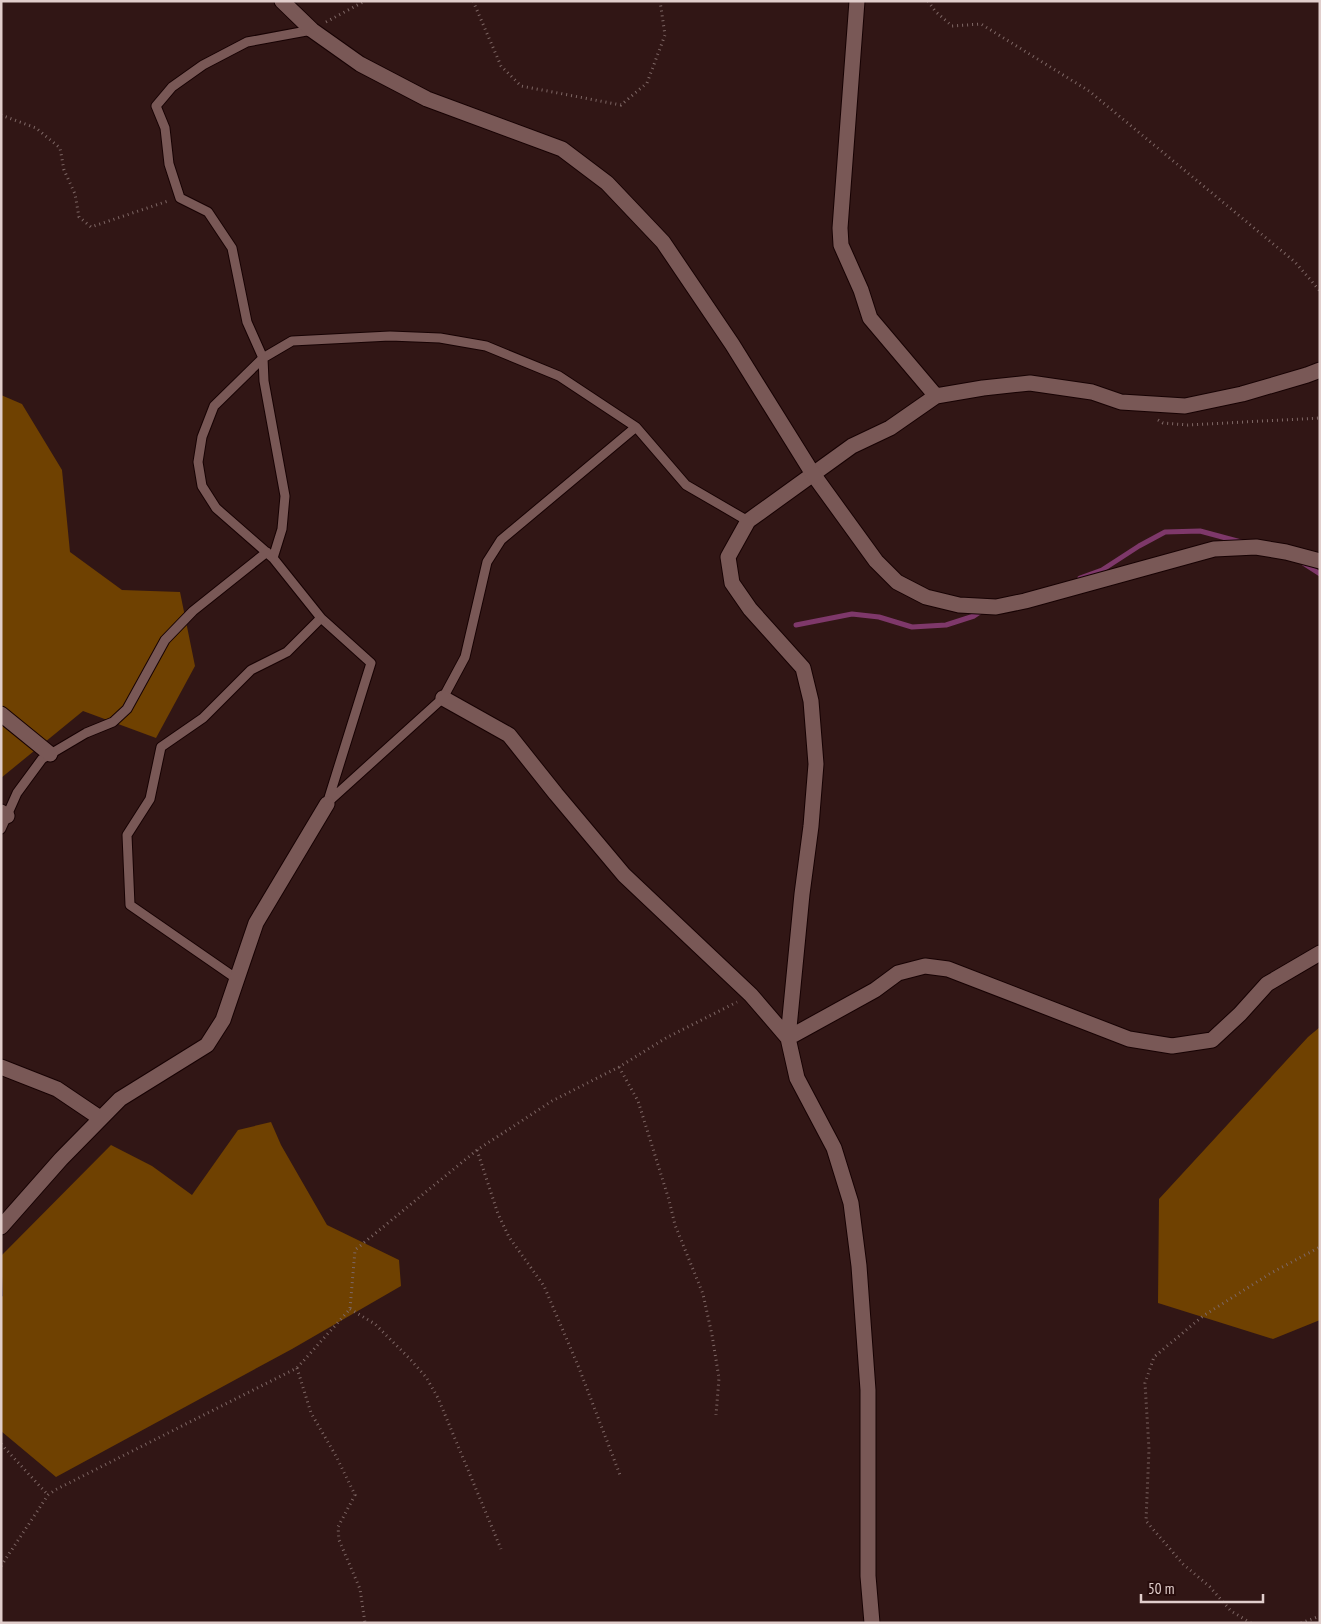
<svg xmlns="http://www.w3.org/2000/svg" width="1321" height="1624" font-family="'PT Sans Narrow',sans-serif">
  <rect width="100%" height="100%" fill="#311615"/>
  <!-- forest -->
  <path fill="#6f4101" d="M1,395L22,404L62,470L70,552L122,590L180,592L195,666L156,738L83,711L1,778Z
    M1320,1027V1320L1273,1339L1158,1303L1159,1199L1308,1037Z
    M271,1122L281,1145L327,1225L399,1260L401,1286L292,1349L56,1477L1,1431V1297L3,1296L1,1256L111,1145L152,1166L192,1195L238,1130Z"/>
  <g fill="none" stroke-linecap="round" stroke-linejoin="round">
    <!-- stream -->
    <path stroke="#7e386a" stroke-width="5" d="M1303,563L1320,574
      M1080,578L1102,570L1139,546L1165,532L1200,531L1241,542
      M796,625L852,614L879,617L912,627L946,625L974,616L983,610"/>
    <!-- lane casing -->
    <g stroke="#170203" stroke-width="11">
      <path id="lane" d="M312,30L247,42L203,65L172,87L156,106L165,128L169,164L180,198L208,212L232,248L247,322L263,358L264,381L285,496L282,529L273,558L321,618L371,663L327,804
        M273,558L216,508L202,486L198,462L202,437L214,406L263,358L292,341L390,336L440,338L486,346L559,376L636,427L686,485L748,521
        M327,803L443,698L465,657L487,562L501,540L636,427
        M1,829L17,793L42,759L86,733L113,722L127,709L165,640L193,611L267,552
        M237,979L130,905L127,835L150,799L161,747L203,718L251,670L287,652L321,618"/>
    </g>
    <!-- street casing -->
    <g stroke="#170203" stroke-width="17">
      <path id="street" d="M857,1L840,228L841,245L861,290L870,318L936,396
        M443,698L509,735L556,794L624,875L751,995L788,1038
        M1,714L50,754
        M1,812L7,816
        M788,1038L875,990L898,973L925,966L948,969L1129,1039L1172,1046L1212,1040L1240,1014L1267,984L1320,953
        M1,1067L57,1089L100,1118
        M1,1227L61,1159L120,1099L207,1045L223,1020L256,923L327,804
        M872,1623L868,1576V1390L859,1266L851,1203L834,1148L797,1078L788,1038L802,894L811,826L816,764L811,701L803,668L750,609L732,583L728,557L748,521L852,446L890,428L936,396L983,388L1030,383L1092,392L1121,402L1185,406L1242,394L1307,375L1320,370"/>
    </g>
    <!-- secondary casing -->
    <g stroke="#170203" stroke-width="17">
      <path id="secondary" d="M282,1L312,30L360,64L427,99L562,149L607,183L663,242L732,344L813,474L876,561L897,582L926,597L959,605L996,607L1025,601L1214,549L1256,547L1286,552L1320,561"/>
    </g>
    <!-- path -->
    <path stroke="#7e6765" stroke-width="3" stroke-dasharray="1 4" stroke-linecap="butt" d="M473,1L501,66L521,86L621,105L647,83L665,35L660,1
      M928,1L935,11L952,26L981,24L1089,91L1295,262L1320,291
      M326,22L365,1
      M1,115L36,128L60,148L64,170L75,194L79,217L91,227L168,201
      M1158,420L1163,423L1188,425L1320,418
      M619,1067L638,1101L669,1200L675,1225L703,1294L712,1335L719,1378L716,1415
      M477,1150L498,1214L509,1237L544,1286L579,1368L620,1475
      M350,1309L375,1324L409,1358L426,1377L438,1398L501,1549
      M297,1368L311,1413L336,1456L355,1495L338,1527L339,1540L360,1589L365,1623
      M1,1444L48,1495
      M1,1566L48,1495L55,1490L297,1368L350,1309L355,1250L477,1150L552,1101L619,1067L666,1038L737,1002
      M1251,1623L1231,1611L1210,1587L1183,1564L1146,1521L1149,1449L1145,1383L1154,1357L1203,1316L1271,1273L1320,1247
      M1301,1623L1320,1616"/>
    <!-- lane -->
    <use href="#lane" stroke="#795856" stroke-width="9"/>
    <!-- street -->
    <use href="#street" stroke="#795856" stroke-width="15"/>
    <!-- secondary -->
    <use href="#secondary" stroke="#795856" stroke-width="15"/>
  </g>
  <!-- border -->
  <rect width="1321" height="1624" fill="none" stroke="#e1cecc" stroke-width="5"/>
  <!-- scale -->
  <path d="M1141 1594v8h122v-8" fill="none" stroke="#e1cecc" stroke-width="2.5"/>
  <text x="1148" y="1594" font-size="15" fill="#e1cecc" stroke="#270c0c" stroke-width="4" paint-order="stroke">50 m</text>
</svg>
